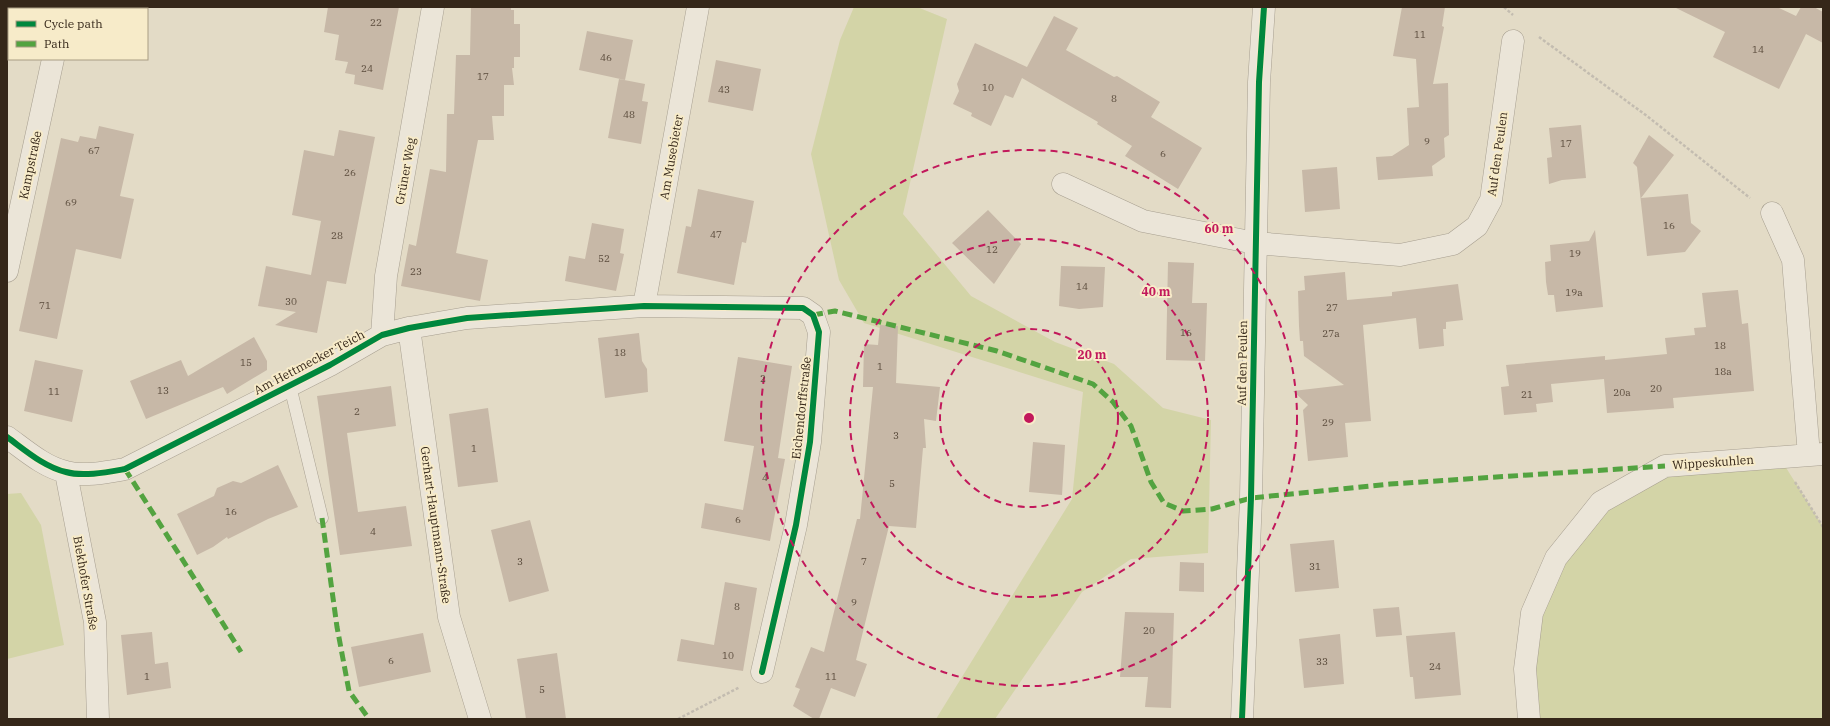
<svg xmlns="http://www.w3.org/2000/svg" width="1830" height="726" font-family="'IBM Plex Serif',serif">
  <rect width="100%" height="100%" fill="#e3dbc6"/>
  <!-- green -->
  <path fill="#d3d4a7" d="M854,7H917L947,19L903,214L971,296L1055,342L1114,364L1163,408L1211,420L1208,553L1131,559L1082,592L995,719H936L1072,499L1083,392L864,323L839,280L811,154L840,40Z
    M1780,458L1823,527V719H1529L1532,613L1601,502L1665,466Z
    M21,493L41,525L64,645L7,659V494Z"/>
  <!-- building -->
  <path fill="#c7b8a7" d="M328,7H399L383,90L354,84L355,75L345,73L348,62L335,60L339,35L324,32Z
    M471,7H511V10H514V24H520V57H514V68H512L514,85H504V116H492L494,140H478L456,253L488,260L480,301L401,286L409,244L416,246L430,169L446,172L447,114H454L456,55H470Z
    M1402,7H1445L1442,26L1444,27L1433,84L1448,83L1449,135L1444,138L1445,157L1432,166L1433,176L1378,180L1376,157L1392,156L1409,145L1407,108L1419,107L1416,59L1393,56Z
    M1674,7H1777L1796,16L1801,7H1814L1823,12V43L1806,34L1779,89L1713,57L1725,32Z
    M1054,16L1078,28L1066,50L1114,77L1117,76L1160,102L1151,117L1202,148L1178,189L1125,156L1132,146L1097,124L1098,122L1022,78L1013,98L1005,95L991,126L971,116L972,113L953,104L959,91L957,84L975,43L1027,67Z
    M587,31L633,40L625,80L579,70Z
    M716,60L761,69L753,111L708,102Z
    M619,79L645,84L642,101L648,102L641,144L608,138Z
    M1581,125L1586,178L1562,180L1549,184L1547,158L1552,157L1549,128Z
    M99,126L134,134L120,196L134,199L121,259L76,249L57,339L19,331L61,138L78,142L80,136L96,139Z
    M339,130L375,137L346,284L327,281L317,333L275,325L296,312L258,306L266,266L311,275L321,221L292,215L304,150L334,156Z
    M1649,135L1674,155L1641,198L1688,194L1691,223L1701,231L1685,252L1647,256L1637,167L1633,163Z
    M1337,167L1340,209L1305,212L1302,170Z
    M698,189L754,201L746,243L742,242L734,285L677,273L686,226L691,227Z
    M988,210L1021,244L994,284L952,243Z
    M592,223L624,229L620,253L624,254L616,291L565,281L569,256L585,259Z
    M1595,230L1603,307L1556,312L1554,295H1548L1546,282L1545,262L1551,261L1550,245L1589,241Z
    M1168,262L1194,263L1192,303H1207L1205,361L1166,360Z
    M1061,266L1105,267L1103,307L1079,309L1059,306Z
    M1345,272L1347,300L1392,296V292L1458,284L1463,320L1446,322V329H1443L1444,346L1419,349L1416,318L1363,325L1371,421L1345,423L1348,457L1308,461L1303,410L1308,405L1293,391L1344,385L1304,356L1303,341H1300L1299,326L1298,291L1305,290L1304,276Z
    M1738,290L1742,324L1748,323L1754,391L1673,398L1674,408L1607,413L1604,379L1551,384L1553,402L1536,404L1537,412L1504,415L1501,387L1509,386L1506,365L1605,356V360L1667,354L1665,338L1695,335L1694,328L1706,327L1702,293Z
    M880,325L898,326L896,383L940,387L936,421L924,419L926,448H923L916,528L889,526L856,660L867,664L855,697L831,688L819,719H814L793,706L800,689L795,687L811,647L824,652L857,519H860L873,387H863L864,344L878,345Z
    M639,333L642,361L647,369L648,392L605,398L598,338Z
    M254,337L267,361V370L227,394L223,387L146,419L130,381L181,360L188,376Z
    M738,357L792,366L778,458L785,459L770,541L701,528L705,503L743,510L754,446L724,441Z
    M35,360L83,370L72,422L24,411Z
    M391,386L396,426L347,433L358,512L406,506L412,546L340,555L317,396Z
    M488,408L498,482L458,487L449,414Z
    M1033,442L1065,445L1062,495L1029,492Z
    M278,465L298,507L268,519L228,539L227,537L213,547L197,555L177,514L214,496L217,488L233,481L241,483Z
    M530,520L549,591L509,602L491,530Z
    M1334,540L1339,588L1295,592L1290,544Z
    M1180,562L1204,563V592L1179,591Z
    M725,582L757,588L743,671L677,661L681,639L714,645Z
    M1399,607L1402,635L1376,637L1373,609Z
    M1125,612L1174,613L1171,708L1145,707L1148,677H1120Z
    M152,632L155,664L168,662L171,688L127,695L121,635Z
    M1455,632L1461,695L1415,699L1413,677H1410L1406,636Z
    M423,633L431,672L359,687L351,647Z
    M1340,634L1344,684L1304,688L1299,639Z
    M557,653L566,719H526L517,659Z"/>
  <g fill="none" stroke-linecap="round" stroke-linejoin="round">
    <!-- service casing -->
    <g stroke="#a79f90" stroke-width="13">
      <path id="service" d="M290,386L322,518"/>
    </g>
    <!-- minor casing -->
    <g stroke="#a79f90" stroke-width="23">
      <path id="minor" d="M64,9V7
        M1063,184L1143,221L1255,243L1400,255L1453,244L1477,226L1491,200L1513,41
        M1772,213L1793,260L1809,455
        M7,271L53,59
        M644,306L698,7
        M409,328L449,617L480,719
        M382,335L386,276L433,7
        M7,437C25,450 44,467 66,472C83,477 108,472 125,469L330,365L382,335L409,328L467,318L644,306L803,308L813,315L819,332L810,442L796,525L762,672
        M66,473L95,622L98,719
        M1242,719L1251,498L1259,82L1264,7
        M1529,719L1525,669L1532,613L1556,558L1601,502L1665,466L1823,454"/>
    </g>
    <!-- path -->
    <path stroke="#c3bcb0" stroke-width="2.5" stroke-dasharray="3 2" stroke-linecap="butt" d="M1504,7L1513,15
      M1539,37L1647,116L1750,198
      M1795,482L1823,527
      M678,719L740,687"/>
    <!-- service -->
    <use href="#service" stroke="#ebe5d8" stroke-width="12"/>
    <!-- minor -->
    <use href="#minor" stroke="#ebe5d8" stroke-width="22"/>
    <!-- quiet -->
    <path stroke="#53a340" stroke-width="5" stroke-dasharray="10 5" stroke-linecap="butt" d="M813,315L835,311L997,351L1093,384L1113,402L1131,426L1151,482L1164,503L1183,511L1212,509L1251,498L1390,484L1665,466
      M125,469L241,652
      M322,518L337,627L349,691L369,719"/>
    <!-- cycleway casing -->
    <g stroke="#f7ebc9" stroke-width="8">
      <path id="cycleway" d="M7,437C25,450 44,467 66,472C83,477 108,472 125,469L330,365L382,335L409,328L467,318L644,306L803,308L813,315L819,332L810,442L796,525L762,672
        M1242,719L1251,498L1259,82L1264,7"/>
    </g>
    <!-- cycleway -->
    <use href="#cycleway" stroke="#00873e" stroke-width="6"/>
  </g>
  <!-- distance rings -->
  <g fill="none" stroke="#c2185b" stroke-width="2" stroke-dasharray="7 5">
    <circle cx="1029" cy="418" r="89"/>
    <circle cx="1029" cy="418" r="179"/>
    <circle cx="1029" cy="418" r="268"/>
  </g>
  <g text-anchor="middle" dominant-baseline="central" stroke-width="4" stroke-linejoin="round" paint-order="stroke">
    <!-- number labels -->
    <g font-size="10" fill="#5a4b3c">
      <text x="376" y="22">22</text>
      <text x="1420" y="34">11</text>
      <text x="1758" y="49">14</text>
      <text x="606" y="57">46</text>
      <text x="367" y="68">24</text>
      <text x="483" y="76">17</text>
      <text x="988" y="87">10</text>
      <text x="724" y="89">43</text>
      <text x="1114" y="98">8</text>
      <text x="629" y="114">48</text>
      <text x="1427" y="141">9</text>
      <text x="1566" y="143">17</text>
      <text x="94" y="150">67</text>
      <text x="1163" y="153">6</text>
      <text x="350" y="172">26</text>
      <text x="71" y="202">69</text>
      <text x="1669" y="225">16</text>
      <text x="716" y="234">47</text>
      <text x="337" y="235">28</text>
      <text x="992" y="249">12</text>
      <text x="1575" y="253">19</text>
      <text x="604" y="258">52</text>
      <text x="416" y="271">23</text>
      <text x="1082" y="286">14</text>
      <text x="1574" y="292">19a</text>
      <text x="291" y="301">30</text>
      <text x="45" y="305">71</text>
      <text x="1332" y="307">27</text>
      <text x="1186" y="332">16</text>
      <text x="1331" y="333">27a</text>
      <text x="1720" y="345">18</text>
      <text x="620" y="352">18</text>
      <text x="246" y="362">15</text>
      <text x="880" y="366">1</text>
      <text x="1723" y="371">18a</text>
      <text x="763" y="378">2</text>
      <text x="1656" y="388">20</text>
      <text x="163" y="390">13</text>
      <text x="54" y="391">11</text>
      <text x="1622" y="392">20a</text>
      <text x="1527" y="394">21</text>
      <text x="357" y="411">2</text>
      <text x="1328" y="422">29</text>
      <text x="896" y="435">3</text>
      <text x="474" y="448">1</text>
      <text x="765" y="477">4</text>
      <text x="892" y="483">5</text>
      <text x="231" y="511">16</text>
      <text x="738" y="519">6</text>
      <text x="373" y="531">4</text>
      <text x="520" y="561">3</text>
      <text x="864" y="561">7</text>
      <text x="1315" y="566">31</text>
      <text x="854" y="602">9</text>
      <text x="737" y="606">8</text>
      <text x="1149" y="630">20</text>
      <text x="728" y="655">10</text>
      <text x="391" y="660">6</text>
      <text x="1322" y="661">33</text>
      <text x="1435" y="666">24</text>
      <text x="147" y="676">1</text>
      <text x="831" y="676">11</text>
      <text x="542" y="689">5</text>
    </g>
    <!-- street labels -->
    <g font-size="12" fill="#352719" stroke="#f7ebc9">
      <text transform="translate(1497 154) rotate(-82)">Auf den Peulen</text>
      <text transform="translate(671 157) rotate(-80)">Am Musebieter</text>
      <text transform="translate(30 165) rotate(-78)">Kampstraße</text>
      <text transform="translate(405 171) rotate(-80)">Grüner Weg</text>
      <text transform="translate(309 362) rotate(-28)">Am Hettmecker Teich</text>
      <text transform="translate(1242 363) rotate(-89)">Auf den Peulen</text>
      <text transform="translate(801 408) rotate(-84)">Eichendorffstraße</text>
      <text transform="translate(1713 462) rotate(-4)">Wippeskuhlen</text>
      <text transform="translate(436 525) rotate(82)">Gerhart-Hauptmann-Straße</text>
      <text transform="translate(86 583) rotate(80)">Biekhofer Straße</text>
    </g>
  </g>
  <circle cx="1029" cy="418" r="6" fill="#c2185b" stroke="#f7ebc9" stroke-width="2"/>
  <g font-size="12" text-anchor="middle" font-weight="bold" fill="#c2185b" stroke="#f7ebc9" stroke-width="4" stroke-linejoin="round" paint-order="stroke">
    <text x="1219" y="233">60 m</text>
    <text x="1156" y="296">40 m</text>
    <text x="1092" y="359">20 m</text>
  </g>
  <!-- border -->
  <rect width="1830" height="726" fill="none" stroke="#352719" stroke-width="16"/>
  <!-- legend -->
  <rect x="8" y="8" width="140" height="52" fill="#f7ebc9" stroke="#a99d83"/>
  <rect x="16" y="21" width="20" height="6" fill="#00873e" stroke="#a99d83"/>
  <text x="44" y="28" font-size="12" fill="#352719">Cycle path</text>
  <rect x="16" y="41" width="20" height="6" fill="#53a340" stroke="#a99d83"/>
  <text x="44" y="48" font-size="12" fill="#352719">Path</text>
</svg>
